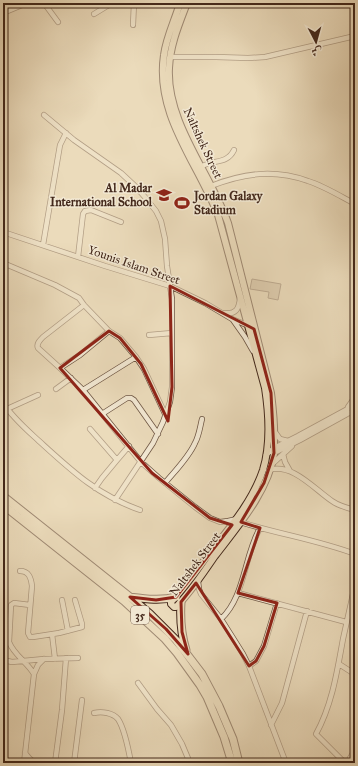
<svg xmlns="http://www.w3.org/2000/svg" width="358" height="766" font-family="'IM FELL Great Primer',Amiri,serif">
  <rect width="100%" height="100%" fill="#ebdbbb"/>
  <filter id="stains"><feTurbulence type="fractalNoise" baseFrequency=".005" numOctaves="4"/><feColorMatrix values="0 0 0 0 .2 0 0 0 0 .09 0 0 0 0 .02 0 0 0 .5 -.17"/></filter>
  <radialGradient id="worn" r=".72"><stop offset=".6" stop-color="#630" stop-opacity="0"/><stop offset="1" stop-color="#630" stop-opacity=".3"/></radialGradient>
  <!-- green -->
  <path fill="#cebda0" stroke="#88725e" d="M252,279L281,284L278,300L268,298L269,292L250,289Z"/>
  <g fill="none" stroke-linecap="round" stroke-linejoin="round">
    <!-- minor casing -->
    <g stroke="#6d5543" stroke-width="6">
      <path id="minor" d="M44,3L58,22
        M3,13L27,3
        M94,14L112,3
        M133,25L134,3
        M170,57H216L248,58L265,57L355,36
        M44,115L74,140L121,173L136,187L144,196L156,211L161,221L165,239L167,266L172,299V387L170,402L163,422L153,443L115,500
        M201,167C212,159 227,165 234,150
        M211,186C244,173 274,169 308,181C324,186 340,196 355,204
        M3,232L105,266L170,286L205,303L232,319L249,326
        M43,245L60,145L66,133
        M78,257L83,214L85,211L91,210L121,222
        M3,263L55,285L79,298L84,305L109,331L120,338L136,357L144,369L166,416
        M84,305L43,337C40,340 36,344 38,348L60,368L83,390L141,462L159,478L195,507L210,518L220,522L228,521L237,519
        M223,313C236,315 239,309 240,298
        M233,320L245,337L253,351
        M149,335L172,333
        M60,368L80,355L109,331
        M56,389L71,378
        M83,390L136,357
        M3,403C13,418 26,429 39,441C72,471 97,495 140,510
        M348,407L355,397
        M7,409L38,395
        M102,414L127,398H131L134,400L158,434
        M90,429L117,460L129,446
        M275,432L280,439L288,441
        M272,452L274,453L300,440L347,414L355,411
        M283,454L285,462L290,471
        M266,455L274,448L298,436L355,405
        M271,465L292,446
        M269,470C293,463 314,489 332,501C339,506 347,508 355,510
        M165,483C175,471 189,457 195,443C199,436 200,427 202,419
        M95,488L102,478L117,460
        M240,522C278,534 318,540 355,554
        M20,571C29,571 31,578 32,586L28,633L30,637H33L59,633L82,627V624L75,600
        M198,581L199,589L201,594L221,619L233,638L243,654L249,666L286,763
        M238,593L346,622
        M62,600L68,631
        M30,605L14,603L11,605L9,642C14,655 27,662 34,674
        M221,619C245,597 244,556 260,528
        M52,634L55,659
        M3,660L12,662L44,659L78,658
        M339,664L353,673H355
        M249,666L256,661L264,646L277,603
        M138,683L157,709L171,725L182,744L190,763
        M94,713C102,711 113,713 118,719C124,728 129,752 131,763
        M271,725L282,703L307,611
        M25,753C29,758 31,762 37,763
        M24,763L34,674L38,665L44,659
        M55,763L62,710L66,658
        M74,763L82,700
        M345,763L316,734C332,705 337,672 343,639C347,621 351,603 355,585
        M347,763L355,750"/>
    </g>
    <!-- major casing -->
    <g stroke="#43281b" stroke-width="8">
      <path id="major" d="M180,3C175,20 166,38 164,55C155,115 198,163 218,215L265,388C269,414 271,444 263,470C253,500 232,525 213,549C199,567 186,586 171,602V604L174,607H176C191,592 203,573 215,556C237,527 268,492 274,454C274,450 274,446 274,442C275,425 273,410 271,393L228,223C210,173 166,122 169,68C170,45 179,24 187,3"/>
    </g>
    <!-- highway casing -->
    <g stroke="#43281b" stroke-width="9">
      <path id="highway" d="M3,496L130,597L150,614L176,640L202,674L219,706L233,739L239,763
        M3,505L124,601L165,639L177,653L200,685L207,697L224,737L232,763
        M130,597C146,599 161,601 176,597
        M181,602C180,618 181,634 186,650"/>
    </g>
    <!-- minor -->
    <use href="#minor" stroke="#f2e8d3" stroke-width="4.5"/>
    <!-- major -->
    <use href="#major" stroke="#ebdbbb" stroke-width="6"/>
    <!-- highway -->
    <use href="#highway" stroke="#ebdbbb" stroke-width="7"/>
  </g>
  <!-- marked area -->
  <path d="M0 0H358V766H0ZM170,286L254,329L271,393L274,453L264,483L241,522L260,528L238,593L277,603L264,646L256,661L249,666L196,583L181,602L182,632L188,654L166,629L130,597L156,600L176,597L232,525L210,518L152,473L60,368L109,331L120,338L141,364L168,421L172,387Z" fill="#ebdbbb" fill-opacity=".55" fill-rule="evenodd"/>
  <path fill="none" stroke="#8f2418" stroke-width="3" stroke-linejoin="round" d="M170,286L254,329L271,393L274,453L264,483L241,522L260,528L238,593L277,603L264,646L256,661L249,666L196,583L181,602L182,632L188,654L166,629L130,597L156,600L176,597L232,525L210,518L152,473L60,368L109,331L120,338L141,364L168,421L172,387Z"/>
  <!-- icons -->
  <defs>
    <g id="school-bare" transform="scale(1.2)"><path d="M0-5L7-2L0 1L-7-2ZM-4 1L0 2.5L4 1V4Q0 6-4 4Z" fill="#8f2418" stroke="#f2e8d3" stroke-width="2.5" paint-order="stroke"/></g>
    <g id="stadium-bare" transform="scale(1.2)"><path d="M0-5a6.5 5 0 1 0 0 10a6.5 5 0 1 0 0-10ZM-3.5-1.8h7v3.6h-7Z" fill="#8f2418" stroke="#f2e8d3" stroke-width="2.5" paint-order="stroke"/></g>
  </defs>
  <g fill-rule="evenodd">
    <use href="#school-bare" x="164" y="195"/>
    <use href="#stadium-bare" x="182" y="203"/>
  </g>
  <g text-anchor="middle" dominant-baseline="central" stroke-width="3" stroke-linejoin="round" paint-order="stroke">
    <!-- shield labels -->
    <rect fill="#f2e8d3" stroke="#786252" stroke-width="1" x="131" y="606" width="18" height="18" rx="3"/>
    <g font-size="11" font-weight="bold" fill="#43281b">
      <text x="140" y="615">35</text>
    </g>
    <!-- street labels -->
    <g font-size="12" fill="#43281b" stroke="#f2e8d3">
      <text transform="translate(203 143) rotate(65)">Naltshek Street</text>
      <text transform="translate(134 265) rotate(19)">Younis Islam Street</text>
      <text transform="translate(195 564) rotate(-53)">Naltshek Street</text>
    </g>
    <!-- poi labels -->
    <g font-size="12" font-weight="bold" fill="#43281b" stroke="#f2e8d3" text-anchor="end">
      <text x="152" y="188">Al Madar<tspan x="152" dy="14">International School</tspan></text>
      <text x="194" y="196" text-anchor="start">Jordan Galaxy<tspan x="194" dy="14">Stadium</tspan></text>
    </g>
  </g>
  <!-- margin -->
  <rect width="358" height="766" fill="none" stroke="#ebdbbb" stroke-width="16"/>
  <rect x="4" y="4" width="350" height="758" fill="none" stroke="#43281b" stroke-width="2"/>
  <rect x="8" y="8" width="342" height="750" fill="none" stroke="#43281b"/>
  <!-- north arrow -->
  <g transform="translate(316 42) rotate(174)" stroke="#f2e8d3" stroke-width="3" paint-order="stroke">
  <path d="M0-3L7 15L0 10L-7 15Z" fill="#43281b"/>
  <text y="-6" font-size="11" font-weight="bold" text-anchor="middle" fill="#43281b">ش</text>
  </g>
  <rect width="100%" height="100%" filter="url(#stains)"/>
  <rect width="100%" height="100%" fill="url(#worn)"/>
</svg>
